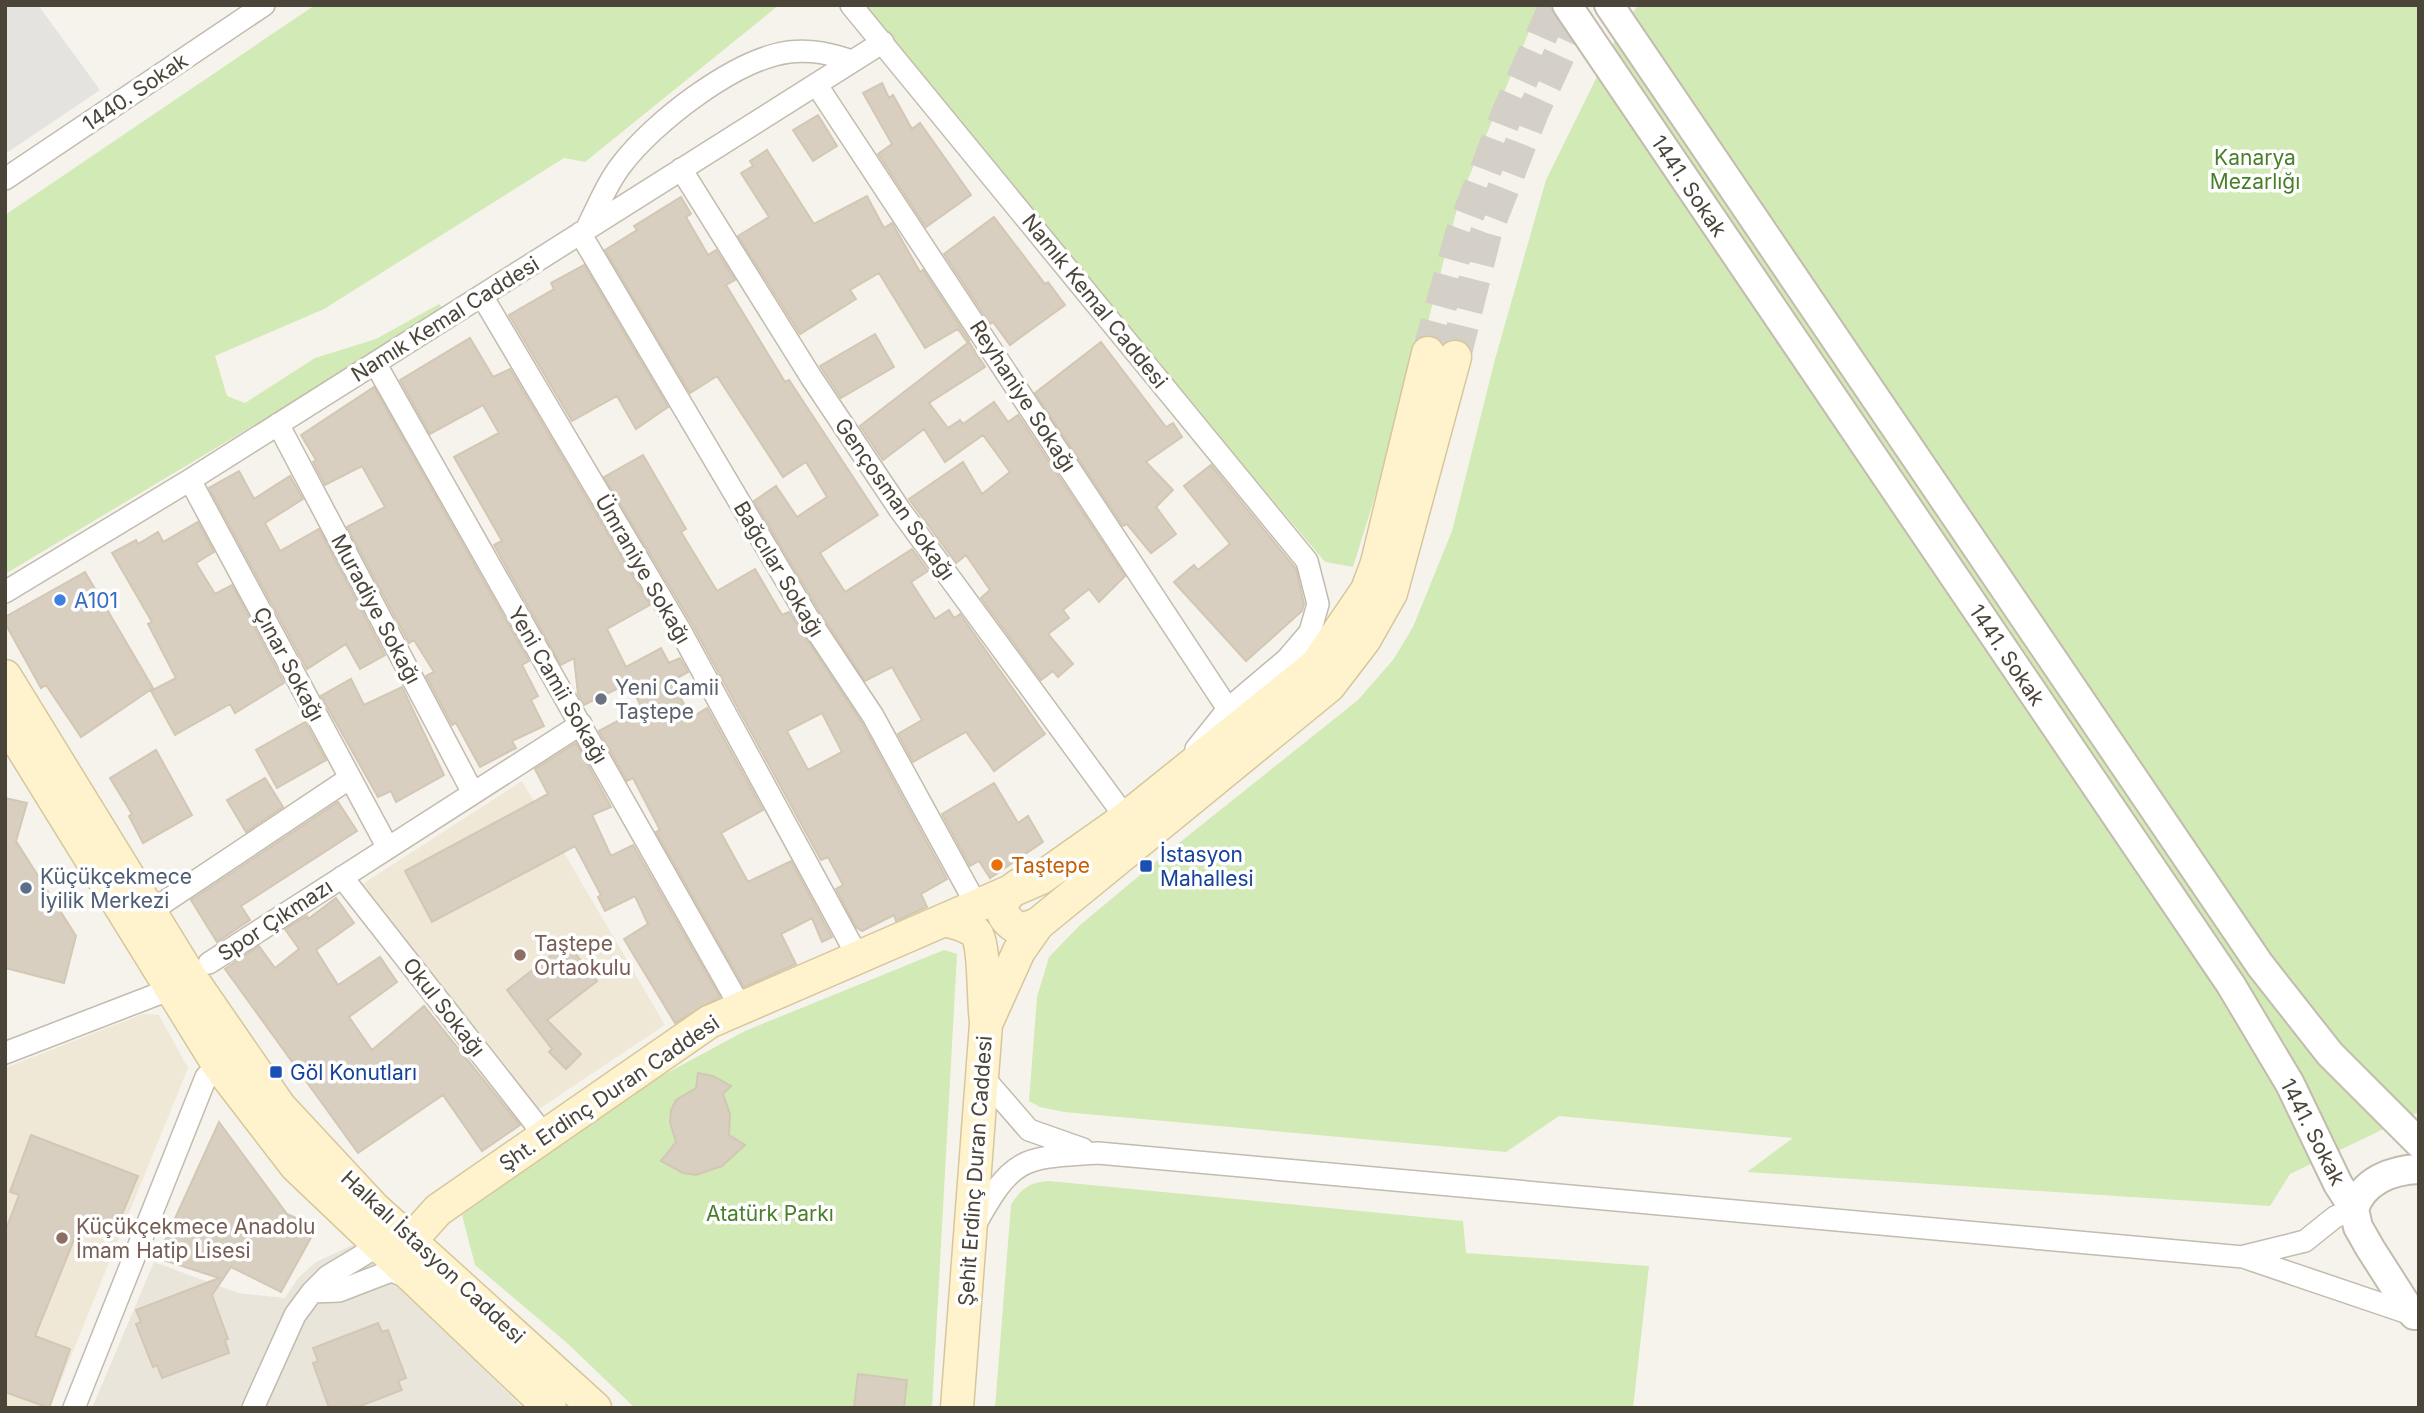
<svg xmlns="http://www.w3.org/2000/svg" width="2424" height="1413" font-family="Inter,sans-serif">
  <rect width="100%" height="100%" fill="#f6f3ec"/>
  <!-- residential -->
  <path fill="#eae5da" d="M357,1243L523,1408H92L154,1262L238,1293L285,1298L298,1278L316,1262Z"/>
  <!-- education -->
  <path fill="#efe8d6" d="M522,781L665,1025L536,1111L361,885Z
    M143,1014L159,1015L188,1068L50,1408H5V1068Z"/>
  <!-- green -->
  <path fill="#d2eab5" d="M315,5H779L585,162L564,158L324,309L215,356L227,396L245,403L315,358L376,339L439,304L445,311L5,574V215Z
    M855,5H1540L1459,201L1421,349L1353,567L1325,562Z
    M1639,5H2419V1112L2290,1174L2270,1206L1747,1172L1793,1138L1559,1116L1506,1152L1064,1112L1040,1107L1029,1101L1037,997L1049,957L1079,926L1164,855L1358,700L1393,660L1413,627L1452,531L1494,363L1546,180L1624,22Z
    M944,950L957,954L932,1408H635L567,1343L475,1265L462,1215L641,1087L745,1031Z
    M1049,1181L1463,1221L1466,1253L1649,1266L1633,1408H995L1011,1205C1021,1189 1029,1182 1049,1181Z"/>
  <!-- parking -->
  <path fill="#e5e3e0" d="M5,5H38L100,90L5,154Z"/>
  <!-- building -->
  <path fill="#d8cfc1" stroke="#d3c7b4" stroke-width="2" fill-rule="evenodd" d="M882,83L889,98L893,95L912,129L920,123L971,195L926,227L878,154L892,144L863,93Z
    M818,115L837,146L813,161L793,130Z
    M767,150L814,224L867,196L884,228L892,223L920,272L923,270L969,340L967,342L958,329L925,348L879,273L850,290L856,299L800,334L738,236L769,217L741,173L753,166L750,161Z
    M681,197L691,214L686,217L708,255L716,250L735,280L726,285L785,382L789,380L791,383L878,515L820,553L845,592L912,549L928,571L911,582L935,619L949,610L954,618L960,614L1045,734L994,771L966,732L913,762L898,734L922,720L892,667L865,681L821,614L754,501L776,486L797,517L827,497L806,462L783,477L717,376L690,393L605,250L637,230L634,226Z
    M994,217L1045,284L1048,282L1065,305L1010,345L993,322L990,324L944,254Z
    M584,265L668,407L636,429L617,396L572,421L509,315L554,289L551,283Z
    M875,334L894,367L841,398L820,366Z
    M470,338L493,377L510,369L650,605L607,629L626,667L661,648L669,663L680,658L688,672L672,681L691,718L707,708L763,810L721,833L748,882L791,861L832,937L822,942L812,918L781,934L796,964L744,987L656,832L660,830L633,778L627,781L599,731L642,708L629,683L584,705L578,694L574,658L561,665L494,545L502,541L454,457L499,433L483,405L430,434L400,380Z
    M969,342L985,367L929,403L948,428L960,420L963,424L994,402L1008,422L1018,415L1125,576L1099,602L1089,589L1063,610L1069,618L1048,634L1073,664L1058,677L1053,671L1041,680L981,598L990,590L966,555L956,563L909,499L963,462L982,494L1010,472L983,435L945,462L924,429L883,460L860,426Z
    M1101,342L1166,427L1173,423L1182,437L1146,462L1173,490L1156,507L1176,534L1151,553L1127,524L1123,526L1035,393Z
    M374,387L529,661L522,665L538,696L531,700L544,726L512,741L516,748L480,767L456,723L452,725L426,676L434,672L414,640L409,643L347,527L385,507L362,466L325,485L313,462L316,460L301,435Z
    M643,455L686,529L681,532L717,591L755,569L782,615L789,612L862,723L947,879L921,894L927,907L896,921L894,915L862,931L856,927L836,889L843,885L828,857L821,860L692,624L604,477ZM822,713L842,752L808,770L787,731Z
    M1211,465L1296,569L1304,604L1302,611L1246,661L1174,582L1194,565L1198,570L1230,544L1184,486Z
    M239,471L254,499L290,476L303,499L265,523L280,551L319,529L385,655L360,669L346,644L307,669L209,488Z
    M198,522L214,552L196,563L215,594L232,585L284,683L235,713L230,704L175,735L151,691L176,678L148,624L152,622L112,553L136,540L138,544L158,532L163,542Z
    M85,572L153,688L81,737L46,685L41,688L5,623V617Z
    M351,679L364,705L402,687L444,775L396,802L391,791L378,797L321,696Z
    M305,722L326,760L277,788L256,750Z
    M576,743L611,807L592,815L611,856L633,845L720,997L675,1023L624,939L648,924L635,896L605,911L598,897L601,895L575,846L432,922L405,871L548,794L535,769Z
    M156,750L192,815L143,843L129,816L132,814L110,778Z
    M265,778L283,807L246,832L227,800Z
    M994,783L1018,823L1028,816L1043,842L990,878L979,861L970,866L942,814Z
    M5,798L27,803L16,841L76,936L64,983L5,968Z
    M338,802L357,831L241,906L250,920L217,942L191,900Z
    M336,898L354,923L316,950L338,985L380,957L397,982L349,1017L372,1050L424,1006L520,1125L482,1151L443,1095L358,1153L225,969L259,946L275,968L299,949L285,929L307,916L308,919Z
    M567,943L597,981L547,1020L581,1054L566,1069L549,1052L552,1049L507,990Z
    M698,1073L713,1076L731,1086L723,1094L730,1114L729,1135L745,1145L722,1166L696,1175L683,1173L661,1161L676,1142L670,1122L671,1110L676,1100L696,1088Z
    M219,1122L287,1214L307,1223L314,1232L281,1292L231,1267L212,1295L228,1339L225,1340L229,1353L162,1378L157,1365L153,1367L136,1324L141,1322L136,1310L219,1278L157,1258Z
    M31,1135L138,1176L115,1231L82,1220L35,1336L70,1349L49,1408L5,1392V1232L19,1195L10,1192Z
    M378,1323L382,1332L388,1330L406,1378L398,1381L402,1390L355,1408H329L313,1363L318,1361L313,1348Z
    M858,1374L907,1380L904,1408H854Z"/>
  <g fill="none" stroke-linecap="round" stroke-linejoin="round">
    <!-- secondary-tunnel -->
    <path stroke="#d4d0c8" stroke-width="32" stroke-dasharray="32 16" stroke-linecap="butt" d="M1428,353L1461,234L1507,114L1555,5
      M1455,357L1486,233L1533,112L1582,5"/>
    <!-- minor casing -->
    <g stroke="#c2bbae" stroke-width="24">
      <path id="minor" d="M851,5L1307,561L1318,604L1310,632L1287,659L1228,709L1196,749
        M816,84L1228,709
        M681,169L811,377L900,510L1126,818
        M5,179L264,5
        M586,230C597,208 607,183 622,164C654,122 735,59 789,52C812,49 831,54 852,61
        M580,233L810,621L873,716L976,904
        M482,296L680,630L858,957
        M375,363L741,1008
        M278,424L473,793
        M190,480L388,848
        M5,592L190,480L883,42
        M342,877L545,1136
        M151,911L350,778
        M209,963L581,724
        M5,1053L171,989
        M983,1077L1029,1130L1083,1149
        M975,1225C1013,1156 1022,1158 1098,1153L2243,1257L2414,1315
        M378,1246L328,1276L312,1292L339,1291L391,1271L413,1279
        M2245,1256L2305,1241L2335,1217L2354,1209
        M74,1408L206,1077L219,1066
        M253,1408L295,1315L312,1292"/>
    </g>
    <!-- tertiary casing -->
    <g stroke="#c2bbae" stroke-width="32">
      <path id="tertiary" d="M1567,5L2231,985L2290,1084L2338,1184L2354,1209L2358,1227L2370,1248L2407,1306L2414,1315H2419
        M1609,5L2260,965L2330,1054L2419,1143
        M2354,1209C2363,1181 2391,1170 2419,1169"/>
    </g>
    <!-- secondary casing -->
    <g stroke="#d6c79b" stroke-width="35">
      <path id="secondary" d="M5,676L189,975L280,1107L373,1207L595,1408
        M5,720L219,1066L296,1166L550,1408
        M1019,885C997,900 996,917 1021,930L1038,924
        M945,920C955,923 968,925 976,933C985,942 983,1004 986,1022
        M412,1239L438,1210L709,1022L1041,878L1126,818L1316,665L1367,590L1377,563L1428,353
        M957,1408L986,1024L1019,951L1038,924L1329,686L1365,639L1391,593L1455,357"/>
    </g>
    <!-- minor -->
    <use href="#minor" stroke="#fff" stroke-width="21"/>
    <!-- tertiary -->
    <use href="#tertiary" stroke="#fff" stroke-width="28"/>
    <!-- secondary -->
    <use href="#secondary" stroke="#fff3cd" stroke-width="32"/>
  </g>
  <!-- markers -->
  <circle fill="#3f7fe0" stroke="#fff" stroke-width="2.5" cx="60" cy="600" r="7"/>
  <circle fill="#6b7280" stroke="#fff" stroke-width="2.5" cx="601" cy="699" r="7"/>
  <circle fill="#e8710a" stroke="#fff" stroke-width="2.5" cx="997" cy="865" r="7"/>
  <g fill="#1a4fb4" stroke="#fff" stroke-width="2.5">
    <rect x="1139" y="859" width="14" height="14" rx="3.5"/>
    <rect x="269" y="1065" width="14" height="14" rx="3.5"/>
  </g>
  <circle fill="#5c6f8a" stroke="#fff" stroke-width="2.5" cx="26" cy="888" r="7"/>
  <g fill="#8d6e63" stroke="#fff" stroke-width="2.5">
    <circle cx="520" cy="955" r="7"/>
    <circle cx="62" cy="1238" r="7"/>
  </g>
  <g text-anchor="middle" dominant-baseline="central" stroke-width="7" stroke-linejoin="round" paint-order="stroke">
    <!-- street labels -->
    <g font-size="21" fill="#4b4439" stroke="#fff">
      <text transform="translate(135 92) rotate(-34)">1440. Sokak</text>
      <text transform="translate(1689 186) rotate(56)">1441. Sokak</text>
      <text transform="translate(1095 301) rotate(51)">Namık Kemal Caddesi</text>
      <text transform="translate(445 319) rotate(-32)">Namık Kemal Caddesi</text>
      <text transform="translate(1023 396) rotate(57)">Reyhaniye Sokağı</text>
      <text transform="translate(895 499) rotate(55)">Gençosman Sokağı</text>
      <text transform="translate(643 569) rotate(60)">Ümraniye Sokağı</text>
      <text transform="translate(779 569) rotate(59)">Bağcılar Sokağı</text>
      <text transform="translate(376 609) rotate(62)">Muradiye Sokağı</text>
      <text transform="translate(2007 655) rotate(56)">1441. Sokak</text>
      <text transform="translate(289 664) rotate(62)">Çınar Sokağı</text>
      <text transform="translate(558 685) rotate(60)">Yeni Camii Sokağı</text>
      <text transform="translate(275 920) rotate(-33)">Spor Çıkmazı</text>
      <text transform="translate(444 1007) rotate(52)">Okul Sokağı</text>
      <text transform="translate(609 1093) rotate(-34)">Şht. Erdinç Duran Caddesi</text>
      <text transform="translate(2313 1132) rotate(63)">1441. Sokak</text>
      <text transform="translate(975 1171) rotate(-86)">Şehit Erdinç Duran Caddesi</text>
      <text transform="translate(433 1257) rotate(43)">Halkalı İstasyon Caddesi</text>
    </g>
    <!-- park labels -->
    <g font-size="21" fill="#4a7f2a" stroke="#fff">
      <text x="2255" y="157">Kanarya<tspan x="2255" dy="24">Mezarlığı</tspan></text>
      <text x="770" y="1213">Atatürk Parkı</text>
    </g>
    <!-- shop labels -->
    <g font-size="21" fill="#366cbe" stroke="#fff" text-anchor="start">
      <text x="74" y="600">A101</text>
    </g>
    <!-- worship labels -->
    <g font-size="21" fill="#5b616d" stroke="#fff" text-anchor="start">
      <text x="615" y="687">Yeni Camii<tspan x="615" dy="24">Taştepe</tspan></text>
    </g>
    <!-- transit labels -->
    <g font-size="21" fill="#164399" stroke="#fff" text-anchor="start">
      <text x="1160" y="854">İstasyon<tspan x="1160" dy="24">Mahallesi</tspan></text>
      <text x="290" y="1072">Göl Konutları</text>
    </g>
    <!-- food labels -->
    <g font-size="21" fill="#c56008" stroke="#fff" text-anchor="start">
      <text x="1011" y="865">Taştepe</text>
    </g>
    <!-- service labels -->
    <g font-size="21" fill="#4e5e75" stroke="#fff" text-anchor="start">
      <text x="40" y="876">Küçükçekmece<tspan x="40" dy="24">İyilik Merkezi</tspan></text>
    </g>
    <!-- education labels -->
    <g font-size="21" fill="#785e54" stroke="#fff" text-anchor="start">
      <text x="534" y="943">Taştepe<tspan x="534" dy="24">Ortaokulu</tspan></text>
      <text x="76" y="1226">Küçükçekmece Anadolu<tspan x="76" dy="24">İmam Hatip Lisesi</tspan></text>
    </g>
  </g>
  <!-- border -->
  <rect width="2424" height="1413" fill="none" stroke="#4b4439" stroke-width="14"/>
</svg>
